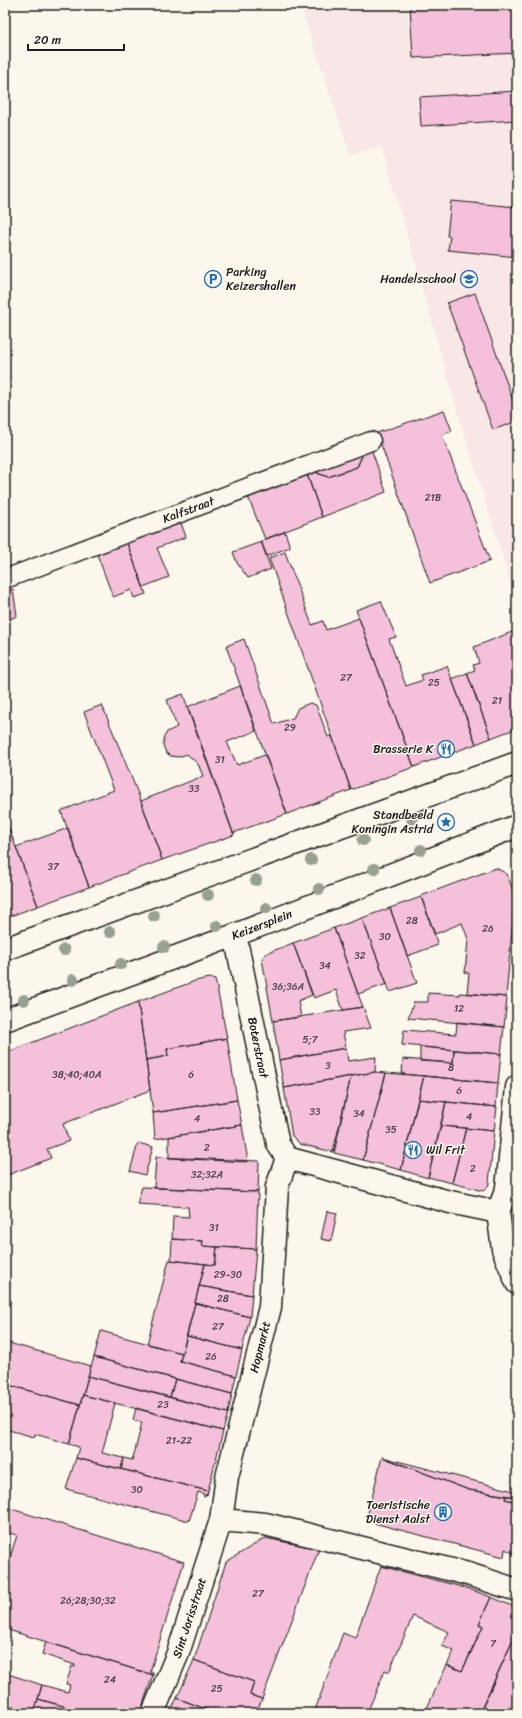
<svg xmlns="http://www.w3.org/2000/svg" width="522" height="1718" font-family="Sriracha,sans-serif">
  <rect width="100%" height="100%" fill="#fbf7ec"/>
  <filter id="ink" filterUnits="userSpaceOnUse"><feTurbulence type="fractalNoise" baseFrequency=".025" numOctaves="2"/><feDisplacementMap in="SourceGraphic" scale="8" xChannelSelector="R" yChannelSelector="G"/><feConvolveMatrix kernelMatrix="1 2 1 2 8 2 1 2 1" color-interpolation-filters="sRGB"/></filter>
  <g filter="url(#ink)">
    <!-- built -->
    <path fill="#f9e6e7" d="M300,5H517V603L455,403L382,146L351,156Z"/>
    <!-- building -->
    <path fill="#f5c0da" stroke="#1c1c1c" d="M329,5H350V7L330,8Z
      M410,5H517V53L413,58Z
      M517,91V120L421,126L419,97Z
      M451,201L517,207V257L448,250L450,236H447Z
      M475,293L517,412V421L493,430L447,303Z
      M444,410L452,431L442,435L490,561L430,583L377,433Z
      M372,451L386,492L322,517L307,474L317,471V473L328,477L357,467L362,456L361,454Z
      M361,454L362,456L357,467L328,477L317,473V471Z
      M307,474L322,517L265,539L248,497Z
      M181,523L186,537L157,548L169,577L143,587L127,543Z
      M285,532L290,547L267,556L261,541Z
      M261,542L271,569L248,578L237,563L233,552Z
      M127,543L146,594L134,598L131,590L113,597L97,554Z
      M285,552L312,625L323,621L326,630L359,618L414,767L351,790L269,558Z
      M13,589L17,616L5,621V592Z
      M381,601L396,637L389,639L406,686L423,680L421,675L447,666L476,744L414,767L356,610Z
      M517,630V728L491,738L467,673L475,670L473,665L479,663L474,647Z
      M244,639L274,724L293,718L298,708L310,703L316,705L328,737L332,736L351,790L287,814L226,646Z
      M467,673L491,738L476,744L452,679Z
      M240,686L256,731L227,742L237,765L265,755L287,814L233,833L187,707Z
      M183,694L234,835L162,860L141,801L203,776L198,764L187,754L178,757L171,756L166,753L163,745L164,737L167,732L177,727L167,700Z
      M102,705L141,801L162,860L89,887L61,811L114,790L84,712Z
      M5,818L38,906L5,918Z
      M68,828L89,887L38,906L16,847Z
      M496,868L507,874L515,896L506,997L467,993L469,973H465L468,939L462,923L435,934L421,896Z
      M421,897L438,945L407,956L390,908Z
      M390,908L417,983L390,992L362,918Z
      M362,918L387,984L358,994L334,928Z
      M334,928L358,994L363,1007L343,1010L336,990L314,998L293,943Z
      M293,943L312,995L298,1001L301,1017L273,1021L262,959L265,954Z
      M210,978L215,980L217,988L227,1038L167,1049L168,1056L146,1060L138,1002L195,981Z
      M428,993L460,995V993L506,997L507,998L504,1027L408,1018L414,1002H428Z
      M138,1002L150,1090L63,1124L69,1141L47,1149L51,1158L5,1176V1053Z
      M363,1007L371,1028L343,1032L346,1048L279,1060L273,1021Z
      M457,1022L504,1027L501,1054L402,1045L404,1030L456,1034Z
      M227,1038L237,1100L153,1113L146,1060L168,1056L167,1049Z
      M420,1047L454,1050L453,1063L420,1061Z
      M346,1048L348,1061L376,1057L375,1072L284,1088L279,1060Z
      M454,1050L501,1054L498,1083L402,1074L403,1059L453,1063Z
      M375,1072L386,1073L363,1160L334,1153L351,1076Z
      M386,1073L424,1076L401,1170L363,1160Z
      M351,1076L333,1152L300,1144L292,1136L284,1088Z
      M424,1076L498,1083L496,1107L418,1099Z
      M418,1099L446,1102L428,1178L401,1170Z
      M237,1100L242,1125L155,1139L153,1113Z
      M446,1102L497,1107L494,1131L441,1126Z
      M242,1125L248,1162L169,1158V1137Z
      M441,1126L466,1128L452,1183L428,1177Z
      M466,1128L494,1131L489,1183L488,1187L483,1191L452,1183Z
      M138,1143L153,1147L145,1175L130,1171Z
      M156,1157L259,1161L258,1192L154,1188Z
      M142,1187L258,1192L256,1249L202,1246L203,1241L172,1239L173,1216L189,1217L188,1207L137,1204Z
      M327,1211L337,1213L331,1241L321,1239Z
      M172,1239L203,1241L202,1246L217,1247L215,1265L171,1260Z
      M217,1247L256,1249L252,1295L199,1286L205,1264L215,1265Z
      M169,1260L205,1264L182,1353L147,1344Z
      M199,1286L252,1295L250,1317L195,1303Z
      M195,1303L250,1317L242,1350L187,1336Z
      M101,1331L182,1353L180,1361L236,1376L232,1394L94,1357Z
      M187,1336L242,1350L236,1376L180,1361Z
      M5,1342L91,1366L80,1405L5,1384Z
      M94,1357L175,1379L170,1397L88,1376Z
      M88,1376L228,1413L223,1431L83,1395Z
      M175,1379L232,1394L228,1413L170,1397Z
      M5,1384L80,1405L69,1444L35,1434L34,1437L5,1429Z
      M83,1395L115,1403L102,1453L124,1458L121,1469L76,1458L79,1447L69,1444Z
      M136,1408L223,1431L208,1491L121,1469L124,1458L132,1460L135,1451L142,1422L133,1420Z
      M382,1457L469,1490L506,1496L505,1499L517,1502V1555L505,1549L504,1557L366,1521Z
      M382,1457L517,1492V1497L469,1490Z
      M76,1458L208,1491L207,1495L206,1494L205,1497L203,1496L204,1494L198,1492L189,1521L66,1489Z
      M506,1496L517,1497V1502L505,1499Z
      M5,1507L184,1562L150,1672L154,1673L153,1675L5,1629V1574L17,1535L5,1532Z
      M265,1538L319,1549L262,1699L250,1695L254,1682L194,1660L226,1562Z
      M381,1566L466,1588L491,1597L479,1624L483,1626L469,1657L462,1671L447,1665L454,1651L442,1646L449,1632L413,1616L389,1672L385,1670L367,1713H314L343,1633L355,1638Z
      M491,1597L517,1608V1631L480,1713H441L427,1708L447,1665L462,1671L483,1626L479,1624Z
      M517,1631V1713H498L482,1707Z
      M46,1642L153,1675L140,1713H88L38,1699L42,1685L68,1692L70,1685L66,1684L72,1666L75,1667V1665L42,1654Z
      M194,1660L254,1682L250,1695L262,1699L256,1713H216L177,1698Z
      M5,1673L42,1685L34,1712L5,1704Z
      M177,1698L216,1713H170Z
      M38,1699L88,1713H44L35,1710Z
      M482,1707L498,1713H480Z"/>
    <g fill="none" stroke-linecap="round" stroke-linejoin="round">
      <!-- lane casing -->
      <g stroke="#1c1c1c" stroke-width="21">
        <g id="lane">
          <path id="s1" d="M5,579L371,441"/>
        </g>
      </g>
      <!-- street casing -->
      <g stroke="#1c1c1c" stroke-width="25">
        <g id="street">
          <path id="s2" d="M235,935L278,1144L287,1158"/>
          <path d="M517,1087L507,1188L498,1212L503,1249L517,1283"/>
          <path d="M287,1158L277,1187L270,1307L227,1477L221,1520L265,1524L468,1574L517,1590"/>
          <path d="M287,1158L450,1202L498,1212"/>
          <path id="s3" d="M153,1713L178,1653L221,1520"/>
        </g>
      </g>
      <!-- secondary casing -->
      <g stroke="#1c1c1c" stroke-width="25">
        <g id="secondary">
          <path d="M5,949L517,763"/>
          <path id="s4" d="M5,1020L235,935L517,826"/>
        </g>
      </g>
      <!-- lane -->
      <use href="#lane" stroke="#fbf7ec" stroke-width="18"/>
      <!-- street -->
      <use href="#street" stroke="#fbf7ec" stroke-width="22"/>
      <!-- secondary -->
      <use href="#secondary" stroke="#fbf7ec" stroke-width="22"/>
    </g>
    <!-- trees -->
    <g fill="#97a092">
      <circle cx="412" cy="819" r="6"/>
      <circle cx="363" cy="840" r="6"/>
      <circle cx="421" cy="850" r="6"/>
      <circle cx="311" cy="860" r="6"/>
      <circle cx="374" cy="869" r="6"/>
      <circle cx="256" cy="880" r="6"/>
      <circle cx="319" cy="889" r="6"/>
      <circle cx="208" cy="895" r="6"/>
      <circle cx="266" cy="908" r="6"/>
      <circle cx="154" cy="916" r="6"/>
      <circle cx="217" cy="926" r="6"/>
      <circle cx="110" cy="932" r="6"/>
      <circle cx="164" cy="947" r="6"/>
      <circle cx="64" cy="950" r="6"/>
      <circle cx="121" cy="964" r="6"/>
      <circle cx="73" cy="980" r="6"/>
      <circle cx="24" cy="1000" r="6"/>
    </g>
  </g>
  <!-- icons -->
  <defs>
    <g id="parking-ring" transform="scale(0.9)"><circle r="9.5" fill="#fbf7ec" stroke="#1f6fb2" stroke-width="1.5"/><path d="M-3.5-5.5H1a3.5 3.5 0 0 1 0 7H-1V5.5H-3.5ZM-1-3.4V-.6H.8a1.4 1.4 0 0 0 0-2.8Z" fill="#1f6fb2"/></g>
    <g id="school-ring" transform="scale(0.9)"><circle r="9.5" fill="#fbf7ec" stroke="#1f6fb2" stroke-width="1.5"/><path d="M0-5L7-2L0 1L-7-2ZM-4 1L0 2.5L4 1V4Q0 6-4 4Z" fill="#1f6fb2"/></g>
    <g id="restaurant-ring" transform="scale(0.9)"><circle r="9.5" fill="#fbf7ec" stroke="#1f6fb2" stroke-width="1.5"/><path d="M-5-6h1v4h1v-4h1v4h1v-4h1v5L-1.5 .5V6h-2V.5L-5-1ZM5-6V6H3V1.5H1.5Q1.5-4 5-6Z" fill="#1f6fb2"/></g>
    <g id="sight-ring" transform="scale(0.9)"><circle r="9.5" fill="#fbf7ec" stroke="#1f6fb2" stroke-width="1.5"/><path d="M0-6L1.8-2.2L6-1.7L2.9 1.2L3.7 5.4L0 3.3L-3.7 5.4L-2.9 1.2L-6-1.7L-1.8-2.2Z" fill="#1f6fb2"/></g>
    <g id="building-ring" transform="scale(0.9)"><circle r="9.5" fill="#fbf7ec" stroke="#1f6fb2" stroke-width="1.5"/><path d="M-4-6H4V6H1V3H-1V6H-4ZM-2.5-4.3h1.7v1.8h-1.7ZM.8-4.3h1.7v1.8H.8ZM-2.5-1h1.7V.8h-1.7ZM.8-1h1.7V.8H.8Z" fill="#1f6fb2"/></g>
  </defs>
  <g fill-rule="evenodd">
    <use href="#parking-ring" x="213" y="279"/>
    <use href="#school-ring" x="469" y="279"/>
    <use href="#restaurant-ring" x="446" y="749"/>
    <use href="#sight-ring" x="446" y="822"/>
    <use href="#restaurant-ring" x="413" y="1150"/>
    <use href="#building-ring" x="443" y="1512"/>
  </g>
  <g text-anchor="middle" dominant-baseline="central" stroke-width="3" stroke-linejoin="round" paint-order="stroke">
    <!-- number labels -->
    <g font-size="10" fill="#52454c">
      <text x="433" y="498">21B</text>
      <text x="346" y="678">27</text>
      <text x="434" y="683">25</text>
      <text x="497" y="701">21</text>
      <text x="290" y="728">29</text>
      <text x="220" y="760">31</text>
      <text x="194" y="789">33</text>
      <text x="53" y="867">37</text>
      <text x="412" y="921">28</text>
      <text x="488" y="929">26</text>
      <text x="385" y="937">30</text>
      <text x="360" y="956">32</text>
      <text x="325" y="966">34</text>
      <text x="288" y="987">36;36A</text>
      <text x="459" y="1009">12</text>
      <text x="310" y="1040">5;7</text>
      <text x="328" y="1066">3</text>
      <text x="451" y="1068">8</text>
      <text x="77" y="1075">38;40;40A</text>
      <text x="191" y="1075">6</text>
      <text x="459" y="1091">6</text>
      <text x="315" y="1112">33</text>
      <text x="359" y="1114">34</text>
      <text x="469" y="1117">4</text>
      <text x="197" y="1119">4</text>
      <text x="391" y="1130">35</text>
      <text x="207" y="1148">2</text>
      <text x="473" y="1169">2</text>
      <text x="207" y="1175">32;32A</text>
      <text x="214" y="1228">31</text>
      <text x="228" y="1275">29-30</text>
      <text x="223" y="1299">28</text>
      <text x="218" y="1327">27</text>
      <text x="211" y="1357">26</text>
      <text x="163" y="1405">23</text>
      <text x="179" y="1441">21-22</text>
      <text x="137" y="1490">30</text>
      <text x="258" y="1594">27</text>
      <text x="88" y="1601">26;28;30;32</text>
      <text x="493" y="1644">7</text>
      <text x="110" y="1680">24</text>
      <text x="217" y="1689">25</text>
    </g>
    <!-- poi labels -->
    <g font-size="12" fill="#1c1c1c" stroke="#fbf7ec" text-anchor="end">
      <text x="226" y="272" text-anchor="start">Parking<tspan x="226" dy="14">Keizershallen</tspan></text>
      <text x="456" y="279">Handelsschool</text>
      <text x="433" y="749">Brasserie K</text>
      <text x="433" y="815">Standbeeld<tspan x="433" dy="14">Koningin Astrid</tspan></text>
      <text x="426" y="1150" text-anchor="start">Wil Frit</text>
      <text x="430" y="1505">Toeristische<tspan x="430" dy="14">Dienst Aalst</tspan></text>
    </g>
    <!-- street labels -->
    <g font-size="12" fill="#1c1c1c" stroke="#fbf7ec">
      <text stroke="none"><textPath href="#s1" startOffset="196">Kalfstraat</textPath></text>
      <text stroke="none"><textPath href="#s4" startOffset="274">Keizersplein</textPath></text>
      <text stroke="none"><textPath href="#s2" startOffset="115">Boterstraat</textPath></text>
      <text transform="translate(260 1347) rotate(-76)">Hopmarkt</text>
      <text stroke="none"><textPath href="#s3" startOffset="102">Sint Jorisstraat</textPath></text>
    </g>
  </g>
  <!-- margin -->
  <rect width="522" height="1718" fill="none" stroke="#fbf7ec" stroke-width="20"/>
  <rect x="10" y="10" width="502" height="1698" fill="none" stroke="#1c1c1c" stroke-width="1.5" filter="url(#ink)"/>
  <!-- scale -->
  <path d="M28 44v6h96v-6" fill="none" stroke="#1c1c1c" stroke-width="2"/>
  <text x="34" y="44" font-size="12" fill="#1c1c1c" stroke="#fbf7ec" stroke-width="3" paint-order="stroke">20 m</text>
</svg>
